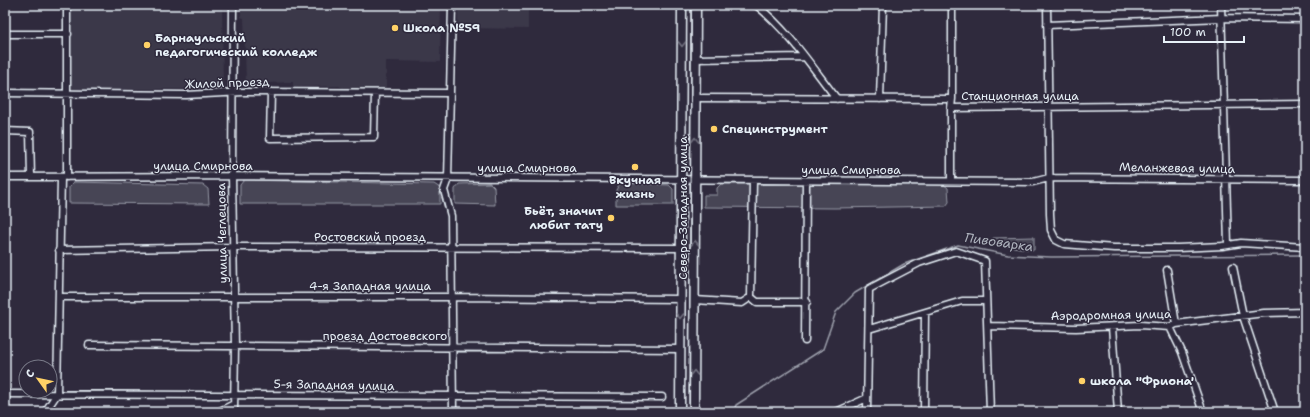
<svg xmlns="http://www.w3.org/2000/svg" width="1310" height="417" font-family="'Shantell Sans',sans-serif">
  <rect width="100%" height="100%" fill="#2f2a3d"/>
  <filter id="ink" filterUnits="userSpaceOnUse"><feTurbulence type="fractalNoise" baseFrequency=".025" numOctaves="2"/><feDisplacementMap in="SourceGraphic" scale="8" xChannelSelector="R" yChannelSelector="G"/><feConvolveMatrix kernelMatrix="1 2 1 2 8 2 1 2 1" color-interpolation-filters="sRGB"/></filter>
  <g filter="url(#ink)">
    <!-- built -->
    <path fill="#3b3749" d="M72,5H222L223,89H71Z
      M241,5H441L440,62L386,61V89H344L339,86L293,87V82L246,84L244,18L241,17Z
      M458,5H528V29L458,28Z"/>
    <!-- green -->
    <path fill="#464455" stroke="#979aa6" d="M244,180L434,184L440,188V204H240V185Z
      M74,182L203,185L208,189L209,204L69,203V187Z
      M490,183L494,187L495,205L455,204V189L459,184Z
      M620,183L669,185L673,189V205H616V190Z
      M721,184H943L948,188L949,202L946,206L835,208L704,207V195H717V188Z
      M1034,237V250L992,244L993,238Z"/>
    <g fill="none" stroke-linecap="round" stroke-linejoin="round">
      <!-- stream -->
      <path stroke="#9c9fab" stroke-width="1.5" d="M733,412L736,405L823,349L836,312L855,293L904,264L958,245L1008,255L1051,257L1305,255"/>
      <!-- minor casing -->
      <g stroke="#e8f1f8" stroke-width="9">
        <path id="minor" d="M233,5L232,176L235,346L234,412
          M452,5L448,179L444,190L451,216L453,412
          M756,5C788,30 812,67 837,99
          M1047,5L1050,214L1051,230L1056,240L1064,244L1114,248H1178L1222,246L1241,243L1305,247
          M1221,5L1228,244
          M1047,25L1222,18L1305,19
          M5,34H68
          M695,59L805,57
          M271,92L270,138L374,137L375,93
          M5,93L186,95L243,92L450,93
          M695,98L952,99L951,108L1305,104
          M880,99L883,5
          M952,99V5
          M5,131L30,132L31,177
          M5,177L232,176L1033,182L1049,178L1305,180
          M67,177V5
          M951,180V108
          M59,250L234,247L681,248
          M1233,267L1243,316L1275,412
          M1167,270L1176,324
          M59,297H453L680,299
          M751,297L753,180
          M695,300L742,303L751,297L757,302H807
          M988,326L1076,328L1140,325L1170,327L1176,324L1264,313L1305,312
          M1112,327L1118,412
          M1170,327L1182,352L1203,412
          M869,329L962,301H985
          M805,341L806,181
          M89,345L680,349
          M5,394L662,397
          M45,412L57,394L61,177
          M218,412L234,404
          M836,412L867,398
          M867,412L869,289L919,263L956,251L985,261L990,412
          M924,412L925,313"/>
      </g>
      <!-- major casing -->
      <g stroke="#e8f1f8" stroke-width="11">
        <path id="major" d="M680,412L682,5
          M694,412L696,5"/>
      </g>
      <!-- minor -->
      <use href="#minor" stroke="#2f2a3d" stroke-width="6"/>
      <!-- major -->
      <use href="#major" stroke="#2f2a3d" stroke-width="8"/>
      <!-- tram -->
      <path stroke="#e8f1f8" stroke-width="1" d="M689,412L691,5"/>
    </g>
    <!-- one-way arrows -->
    <defs><path id="oneway-chevron" d="M-2-3.5L2.5 0L-2 3.5" fill="none" stroke-width="1.6" stroke-linecap="round" stroke-linejoin="round"/></defs>
    <g stroke="#70707e">
      <use href="#oneway-chevron" transform="translate(682 44) rotate(90)"/>
      <use href="#oneway-chevron" transform="translate(695 140) rotate(-90)"/>
      <use href="#oneway-chevron" transform="translate(695 243) rotate(-90)"/>
      <use href="#oneway-chevron" transform="translate(680 316) rotate(90)"/>
      <use href="#oneway-chevron" transform="translate(694 373) rotate(-90)"/>
    </g>
  </g>
  <!-- markers -->
  <g fill="#ffd166" stroke="#2f2a3d" stroke-width="1.5">
    <circle cx="395" cy="28" r="4"/>
    <circle cx="147" cy="45" r="4"/>
    <circle cx="714" cy="129" r="4"/>
    <circle cx="635" cy="167" r="4"/>
    <circle cx="611" cy="218" r="4"/>
    <circle cx="1082" cy="381" r="4"/>
  </g>
  <g text-anchor="middle" dominant-baseline="central" stroke-width="3" stroke-linejoin="round" paint-order="stroke">
    <!-- poi labels -->
    <g font-size="12" font-weight="bold" fill="#e8f1f8" stroke="#2f2a3d" text-anchor="start">
      <text x="403" y="28">Школа №59</text>
      <text x="155" y="38">Барнаульский<tspan x="155" dy="14">педагогический колледж</tspan></text>
      <text x="722" y="129">Специнструмент</text>
      <text x="635" y="180" text-anchor="middle">Вкучная<tspan x="635" dy="14">жизнь</tspan></text>
      <text x="603" y="211" text-anchor="end">Бьёт, значит<tspan x="603" dy="14">любит тату</tspan></text>
      <text x="1090" y="381">школа "Фриона'</text>
    </g>
    <!-- street labels -->
    <g font-size="12" fill="#e8f1f8" stroke="#2f2a3d">
      <text transform="translate(227 83) rotate(-2)">Жилой проезд</text>
      <text x="1020" y="96">Станционная улица</text>
      <text x="203" y="166">улица Смирнова</text>
      <text x="527" y="168">улица Смирнова</text>
      <text transform="translate(1177 168) rotate(1)">Меланжевая улица</text>
      <text x="851" y="170">улица Смирнова</text>
      <text transform="translate(683 208) rotate(-90)">Северо-Западная улица</text>
      <text transform="translate(222 233) rotate(-91)">улица Чеглецова</text>
      <text x="370" y="237">Ростовский проезд</text>
      <text x="370" y="286">4-я Западная улица</text>
      <text transform="translate(1111 315) rotate(-1)">Аэродромная улица</text>
      <text x="385" y="336">проезд Достоевского</text>
      <text transform="translate(334 385) rotate(1)">5-я Западная улица</text>
    </g>
    <!-- water labels -->
    <g font-size="13" font-style="italic" fill="#afb4be" stroke="#2f2a3d">
      <text transform="translate(999 242) rotate(8)">Пивоварка</text>
    </g>
  </g>
  <!-- margin -->
  <rect width="1310" height="417" fill="none" stroke="#2f2a3d" stroke-width="20"/>
  <rect x="10" y="10" width="1290" height="397" fill="none" stroke="#e8f1f8" stroke-width="1.5" filter="url(#ink)"/>
  <!-- north arrow -->
  <g transform="translate(38 379) rotate(303)"><circle r="19" fill="#2f2a3d" stroke="#797a88"/>
  <path d="M0-3L7 15L0 10L-7 15Z" fill="#ffd166"/>
  <text y="-6" font-size="11" font-weight="bold" text-anchor="middle" fill="#e8f1f8">С</text>
  </g>
  <!-- scale -->
  <path d="M1164 36v6h80v-6" fill="none" stroke="#e8f1f8" stroke-width="2"/>
  <text x="1170" y="36" font-size="12" fill="#e8f1f8" stroke="#2f2a3d" stroke-width="3" paint-order="stroke">100 m</text>
</svg>
